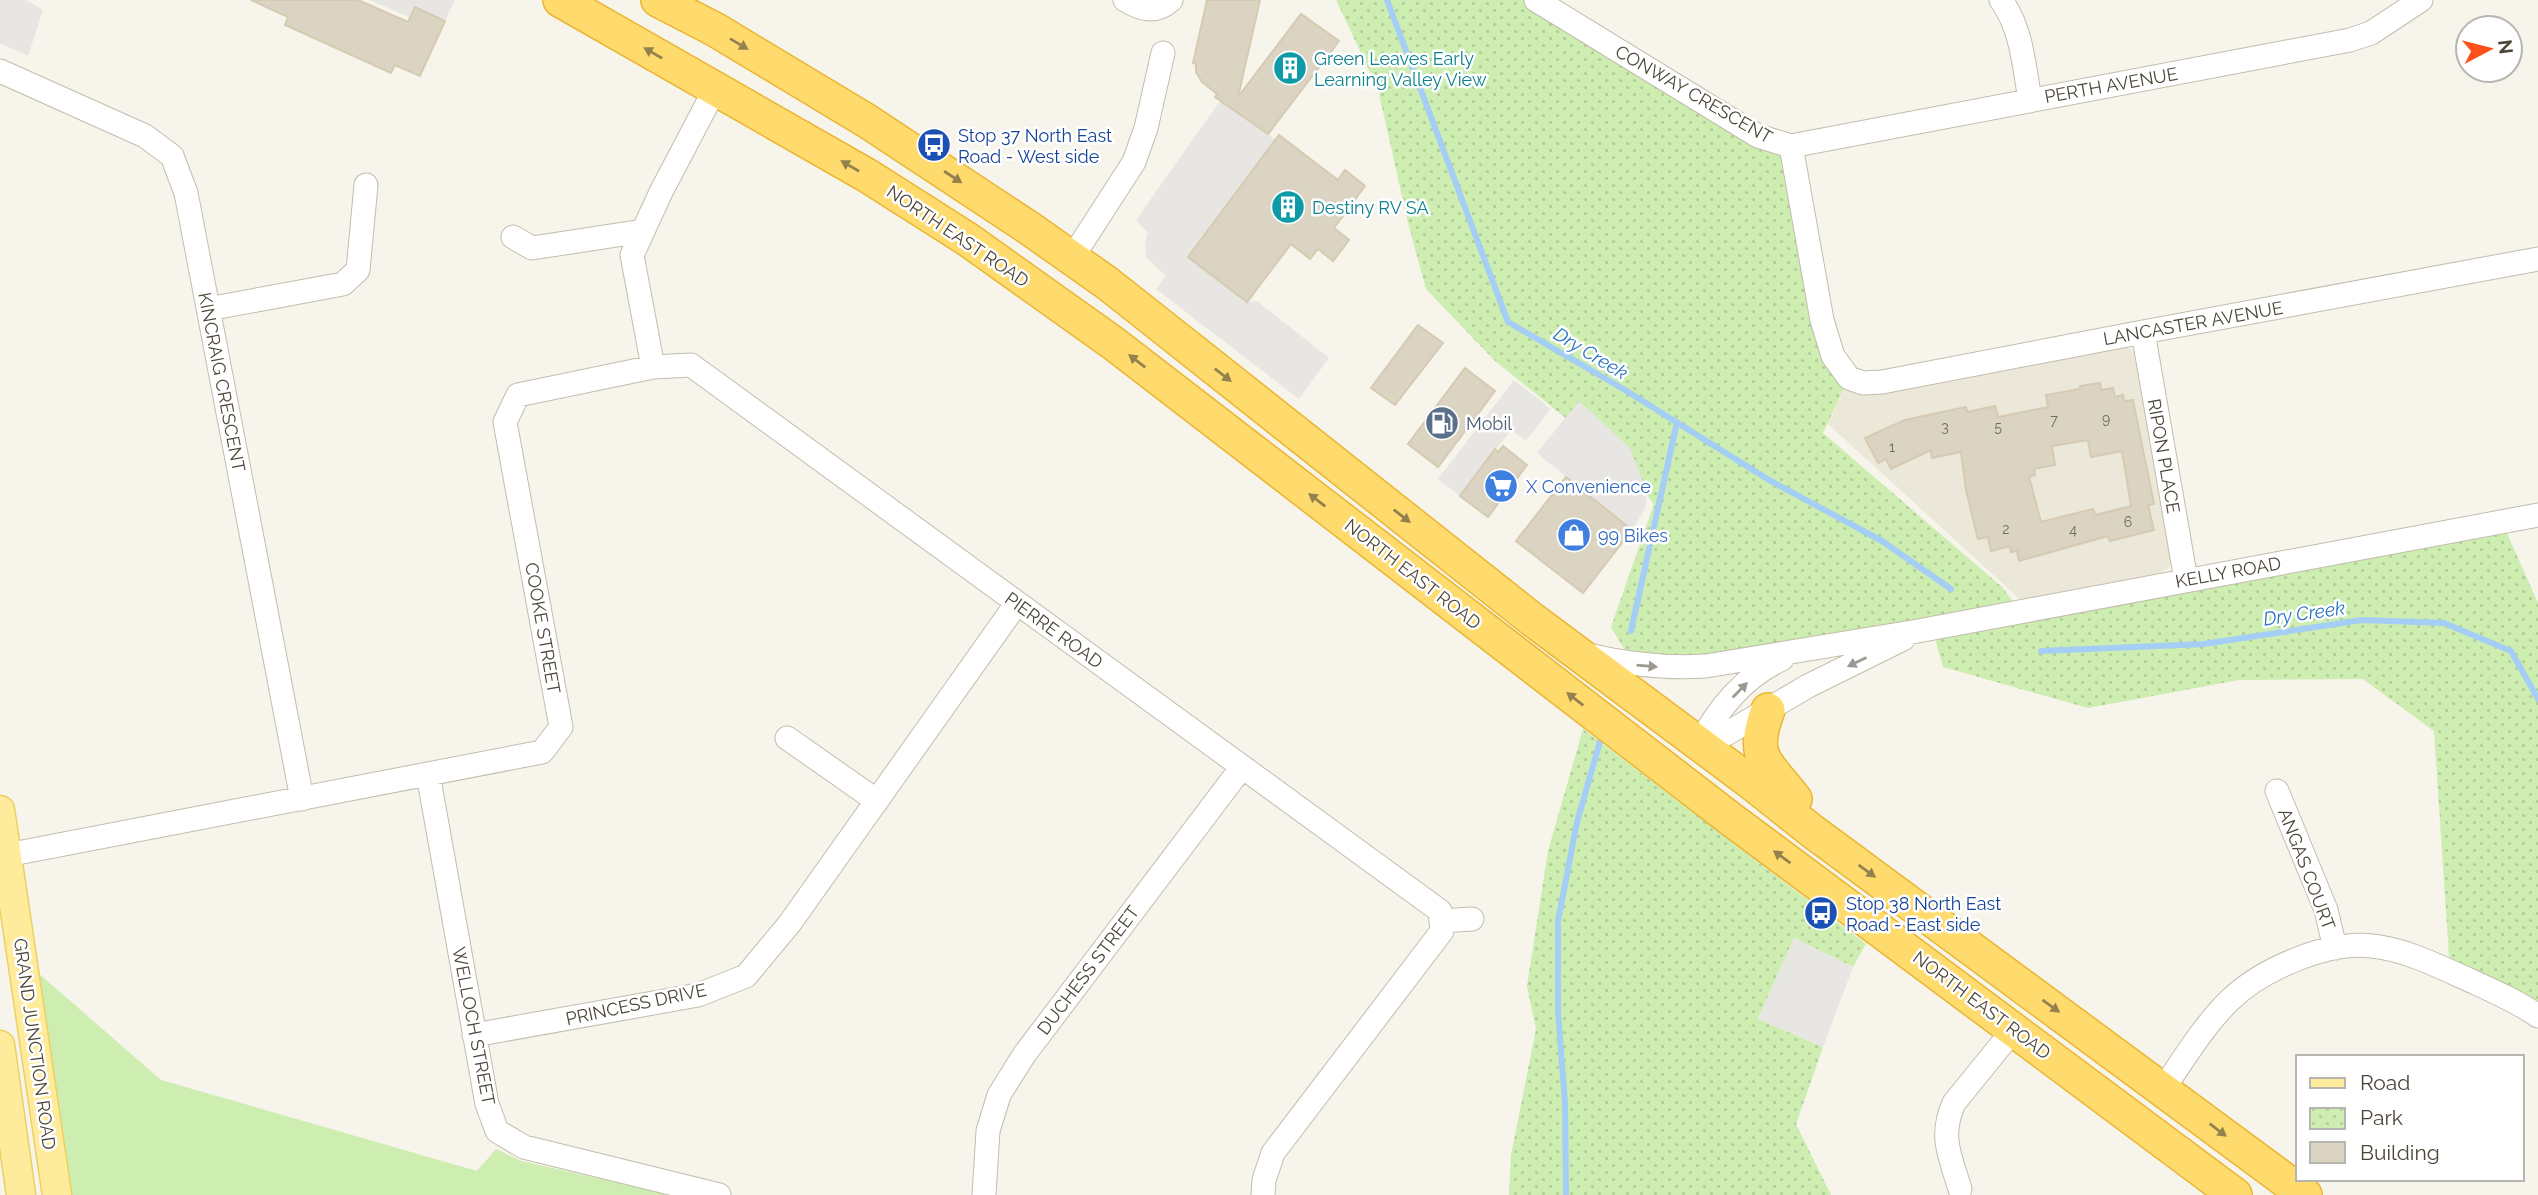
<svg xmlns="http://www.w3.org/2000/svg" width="2538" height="1195" font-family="Raleway,sans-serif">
  <defs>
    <pattern id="park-dots" width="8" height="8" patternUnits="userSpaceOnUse" patternTransform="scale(1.75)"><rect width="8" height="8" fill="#cdedb1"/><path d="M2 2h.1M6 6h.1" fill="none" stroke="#b2cd99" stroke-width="1.8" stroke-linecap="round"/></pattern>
  </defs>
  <rect width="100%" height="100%" fill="#f6f4eb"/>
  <!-- residential -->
  <path fill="#ebe7d9" d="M2118,346L2129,348L2137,354L2175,558L2169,567L2160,573L2021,600L1828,424L1845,388L1857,394H1871Z"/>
  <!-- green -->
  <path fill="#cdedb1" d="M29,965L161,1080L477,1171L496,1149L521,1161L673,1195H70Z"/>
  <!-- park -->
  <path fill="url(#park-dots)" d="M1336,0H1536L1779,144L1822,320L1849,378L1823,433L2002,587L2020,611L2502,522L2538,603V1016L2450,971L2434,731L2363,679L2239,680L2088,708L1943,667L1932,628L1634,665L1611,627L1654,504L1620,462L1494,360L1426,289L1408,223L1378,89Z
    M1583,729L1866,944L1853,967L1794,938L1758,1019L1823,1047L1796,1124L1831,1195H1509L1511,1155L1536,1029L1527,986L1548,851Z"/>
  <!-- parking -->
  <path fill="#e8e6e2" d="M0,0H26L43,10L28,56L0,43Z
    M369,0H455L445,21L416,8L412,18Z
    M1220,101L1234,111L1237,110L1276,140L1188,257L1247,302L1257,301L1329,358L1299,399L1156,289L1166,276L1146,257L1145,243L1148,233L1136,220Z
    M1514,380L1551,409L1526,440L1511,430L1460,496L1438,479Z
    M1579,401L1630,448L1647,492L1645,509L1632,530L1537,453Z
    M1794,938L1853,967L1823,1047L1758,1019Z"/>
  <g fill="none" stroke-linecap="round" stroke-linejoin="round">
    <!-- stream -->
    <path stroke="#a4cef6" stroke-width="6" d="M1387,0L1508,322L1625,390L1769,480L1882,541L1951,589
      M1631,631L1677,422
      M2041,651L2204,644L2362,620L2444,623L2511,651L2538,699
      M1566,1195L1565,1103L1558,1012V921L1577,822L1601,738"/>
  </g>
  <!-- building -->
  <path fill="#dcd4c2" stroke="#d5cab2" stroke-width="2" fill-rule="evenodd" d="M251,0H358L408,22L415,7L445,21L420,76L395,65L391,73L285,25L288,17Z
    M1207,0H1260L1238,97L1301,14L1339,41L1268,134L1215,97L1217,94L1202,82L1196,72V64L1193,63Z
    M1279,135L1338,180L1345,170L1365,186L1334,228L1349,240L1333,261L1318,249L1310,259L1291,244L1247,302L1188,257Z
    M1418,325L1443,343L1395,405L1371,388Z
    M1465,368L1495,391L1438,467L1408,444Z
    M2100,383L2101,390L2113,388L2115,397L2123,395L2124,401L2133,400L2154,504L2148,505L2154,530L2110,541L2108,536L2019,561L2017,551L2011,552L2010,546L1991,551L1988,537L1978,539L1966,490L1961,452L1932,458L1931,450L1891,469L1886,459L1878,463L1865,438L1905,420L1966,407L1967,412L1995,406L1998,417L2048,407L2046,395L2080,389V386ZM2088,440L2091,457L2122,451L2131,506L2095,515L2093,509L2041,522L2029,477L2035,475L2034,469L2055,465L2052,446Z
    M1503,446L1527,465L1488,517L1460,496L1495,449L1498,452Z
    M1566,477L1632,530L1583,593L1516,541Z"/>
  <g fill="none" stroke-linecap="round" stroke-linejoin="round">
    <!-- minor casing -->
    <g stroke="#c3bdac" stroke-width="25">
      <path id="minor" d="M1125,0C1141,10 1156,14 1171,0
        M1536,0L1758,136L1791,146L1822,320L1833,356L1849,378L1863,383L1882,382L2143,332L2538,259
        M2001,0C2022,29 2024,66 2030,100
        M0,71L145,136L172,156L186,193L302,799
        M1791,146L2350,40L2371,33L2421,0
        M513,237L532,248L643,231
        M1072,258L1134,162L1146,128L1163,53
        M208,309L343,284L358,270L366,185
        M2143,332L2186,580
        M653,367L691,365L1440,911L1442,931L1273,1153L1264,1180L1263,1195
        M1587,655C1627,664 1664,669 1706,666L1918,631L2538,515
        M787,738L877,801
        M1700,744L1726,734L1808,686L1903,639
        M1700,744C1717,709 1745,676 1782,659
        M428,774L487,1104L497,1131L524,1147L719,1195
        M2277,791L2326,910L2335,948
        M7,855L542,752L561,727L505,422L518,395L653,367L632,255L661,192L715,89
        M1441,921L1472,919
        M474,1035L698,995L746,976L790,923L1017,603
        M2163,1089C2184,1059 2204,1025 2230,1000C2262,969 2327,941 2372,946C2404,949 2438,966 2467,979C2491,990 2517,1001 2538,1016
        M1960,1189C1950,1156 1939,1136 1954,1103L2014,1029
        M984,1195L988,1131L999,1095L1024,1055L1242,767"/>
    </g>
    <!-- major casing -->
    <g stroke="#edd062" stroke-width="31">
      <path id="major" d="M0,810L57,1195
        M0,1045L21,1195"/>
    </g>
    <!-- highway casing -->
    <g stroke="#eab632" stroke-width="36">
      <path id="highway" d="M560,0L868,176L967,239L1113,343L1732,820L2235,1195
        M658,0L716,30L867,121L1029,228L1107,283L1533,620L1749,781L1812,831L2305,1195
        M1768,710C1749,759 1768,763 1795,799"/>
    </g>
    <!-- minor -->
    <use href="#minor" stroke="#fff" stroke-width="23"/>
    <!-- major -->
    <use href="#major" stroke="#ffeb9c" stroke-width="28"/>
    <!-- highway -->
    <use href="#highway" stroke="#ffdb6e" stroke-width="33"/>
  </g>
  <!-- one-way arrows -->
  <defs><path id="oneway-solid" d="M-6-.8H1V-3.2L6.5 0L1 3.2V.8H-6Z" transform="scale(1.75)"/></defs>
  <g fill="#94824e">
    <use href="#oneway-solid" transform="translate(739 44) rotate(31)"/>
    <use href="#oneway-solid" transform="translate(653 53) rotate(-150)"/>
    <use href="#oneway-solid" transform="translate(850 166) rotate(-150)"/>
    <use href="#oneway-solid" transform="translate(953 177) rotate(33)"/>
    <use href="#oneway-solid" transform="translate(1137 361) rotate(-142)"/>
    <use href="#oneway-solid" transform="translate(1223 375) rotate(38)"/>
    <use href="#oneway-solid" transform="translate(1317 500) rotate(-142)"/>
    <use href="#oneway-solid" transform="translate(1402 516) rotate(38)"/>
    <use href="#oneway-solid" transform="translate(1575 699) rotate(-142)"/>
    <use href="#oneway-solid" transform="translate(1782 857) rotate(-144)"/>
    <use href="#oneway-solid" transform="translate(1867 871) rotate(36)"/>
    <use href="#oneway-solid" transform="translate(2051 1006) rotate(36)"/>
    <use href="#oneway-solid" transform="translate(2218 1130) rotate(37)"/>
  </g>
  <g fill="#9d9992">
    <use href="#oneway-solid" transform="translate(1857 662) rotate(154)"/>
    <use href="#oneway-solid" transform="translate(1647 666) rotate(5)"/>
    <use href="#oneway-solid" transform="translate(1740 690) rotate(-45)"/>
  </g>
  <!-- icons -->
  <defs>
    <g id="building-disc" transform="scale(1.75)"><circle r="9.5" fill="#0f9aa8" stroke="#fff"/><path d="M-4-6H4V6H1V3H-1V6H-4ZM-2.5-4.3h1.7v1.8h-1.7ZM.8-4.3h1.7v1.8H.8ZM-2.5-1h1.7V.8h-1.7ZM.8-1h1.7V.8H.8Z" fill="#fff"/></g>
    <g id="bus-disc" transform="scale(1.75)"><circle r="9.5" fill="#1a4fb4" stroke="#fff"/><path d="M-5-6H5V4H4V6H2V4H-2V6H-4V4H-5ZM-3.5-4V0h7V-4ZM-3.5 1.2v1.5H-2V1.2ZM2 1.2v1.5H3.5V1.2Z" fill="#fff"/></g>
    <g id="fuel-disc" transform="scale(1.75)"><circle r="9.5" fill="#5c6f8a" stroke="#fff"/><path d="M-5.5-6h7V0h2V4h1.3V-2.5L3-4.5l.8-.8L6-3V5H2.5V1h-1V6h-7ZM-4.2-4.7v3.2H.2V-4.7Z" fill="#fff"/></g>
    <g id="supermarket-disc" transform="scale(1.75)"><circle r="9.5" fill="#3f7fe0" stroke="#fff"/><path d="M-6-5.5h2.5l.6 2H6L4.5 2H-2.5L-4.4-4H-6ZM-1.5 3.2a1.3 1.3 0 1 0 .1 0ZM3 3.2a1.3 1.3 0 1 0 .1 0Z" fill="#fff"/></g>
    <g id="shop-disc" transform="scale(1.75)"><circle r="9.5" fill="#3f7fe0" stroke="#fff"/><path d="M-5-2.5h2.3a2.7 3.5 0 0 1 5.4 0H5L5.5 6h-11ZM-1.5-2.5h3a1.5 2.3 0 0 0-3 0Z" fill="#fff"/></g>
  </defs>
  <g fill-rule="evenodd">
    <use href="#building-disc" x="1290" y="68"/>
    <use href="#bus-disc" x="934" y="145"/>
    <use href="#building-disc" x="1288" y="207"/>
    <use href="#fuel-disc" x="1442" y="423"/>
    <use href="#supermarket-disc" x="1501" y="486"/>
    <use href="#shop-disc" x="1574" y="535"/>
    <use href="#bus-disc" x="1821" y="913"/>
  </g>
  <g text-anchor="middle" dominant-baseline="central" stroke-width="5" stroke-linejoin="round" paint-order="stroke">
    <!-- number labels -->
    <g font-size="14" fill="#706a5a">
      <text x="2106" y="419">9</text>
      <text x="2054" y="420">7</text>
      <text x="1945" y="427">3</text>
      <text x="1998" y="427">5</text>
      <text x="1892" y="447">1</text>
      <text x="2128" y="522">6</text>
      <text x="2006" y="529">2</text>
      <text x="2073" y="530">4</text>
    </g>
    <!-- culture labels -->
    <g font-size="18" fill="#0d838f" stroke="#fff" text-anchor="start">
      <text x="1314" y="58">Green Leaves Early<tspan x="1314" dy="21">Learning Valley View</tspan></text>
      <text x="1312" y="207">Destiny RV SA</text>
    </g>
    <!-- street labels -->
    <g font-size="18" fill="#4c4638" stroke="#fff">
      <text transform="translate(2111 85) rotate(-10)">PERTH AVENUE</text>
      <text transform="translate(1694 94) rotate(30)">CONWAY CRESCENT</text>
      <text transform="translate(958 236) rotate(34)">NORTH EAST ROAD</text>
      <text transform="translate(2193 323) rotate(-10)">LANCASTER AVENUE</text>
      <text transform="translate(222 382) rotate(79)">KINCRAIG CRESCENT</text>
      <text transform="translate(2164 456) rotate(80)">RIPON PLACE</text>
      <text transform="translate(2228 572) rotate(-10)">KELLY ROAD</text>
      <text transform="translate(1413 574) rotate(38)">NORTH EAST ROAD</text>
      <text transform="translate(543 628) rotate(80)">COOKE STREET</text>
      <text transform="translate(1054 630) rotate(36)">PIERRE ROAD</text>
      <text transform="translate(2307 869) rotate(69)">ANGAS COURT</text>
      <text transform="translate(1088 970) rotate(-53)">DUCHESS STREET</text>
      <text transform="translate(636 1004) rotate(-12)">PRINCESS DRIVE</text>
      <text transform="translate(1982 1005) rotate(37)">NORTH EAST ROAD</text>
      <text transform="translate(474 1026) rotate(79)">WELLOCH STREET</text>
      <text transform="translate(35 1044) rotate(82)">GRAND JUNCTION ROAD</text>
    </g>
    <!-- transit labels -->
    <g font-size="18" fill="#164399" stroke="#fff" text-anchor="start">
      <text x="958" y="135">Stop 37 North East<tspan x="958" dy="21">Road - West side</tspan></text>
      <text x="1846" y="903">Stop 38 North East<tspan x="1846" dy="21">Road - East side</tspan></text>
    </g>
    <!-- service labels -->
    <g font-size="18" fill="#4e5e75" stroke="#fff" text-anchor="start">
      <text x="1466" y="423">Mobil</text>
    </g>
    <!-- shop labels -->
    <g font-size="18" fill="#366cbe" stroke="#fff" text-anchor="start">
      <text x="1526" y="486">X Convenience</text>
      <text x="1598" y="535">99 Bikes</text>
    </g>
    <!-- water labels -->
    <g font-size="19" font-style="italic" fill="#2773c2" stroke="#fff">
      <text transform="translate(1591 353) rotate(31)">Dry Creek</text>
      <text transform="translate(2304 613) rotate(-8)">Dry Creek</text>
    </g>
  </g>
  <!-- legend -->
  <rect x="2296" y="1055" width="228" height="126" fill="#ffffff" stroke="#b7b5af" stroke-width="2"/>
  <rect x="2310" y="1078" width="35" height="10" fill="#ffeb9c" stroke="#b7b5af" stroke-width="2"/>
  <text x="2360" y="1090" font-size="21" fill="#4c4638">Road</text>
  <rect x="2310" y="1108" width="35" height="21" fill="url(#park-dots)" stroke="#b7b5af" stroke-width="2"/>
  <text x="2360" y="1125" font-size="21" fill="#4c4638">Park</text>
  <rect x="2310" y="1142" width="35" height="21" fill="#dcd4c2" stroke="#b7b5af" stroke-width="2"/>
  <text x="2360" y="1160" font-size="21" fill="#4c4638">Building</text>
  <!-- north arrow -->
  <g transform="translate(2489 49) rotate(83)"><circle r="33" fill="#ffffff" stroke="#b7b5af" stroke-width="2"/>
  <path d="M0-5L12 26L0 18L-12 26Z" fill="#ff501a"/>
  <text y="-10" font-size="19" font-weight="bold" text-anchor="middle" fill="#4c4638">N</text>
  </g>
</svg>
